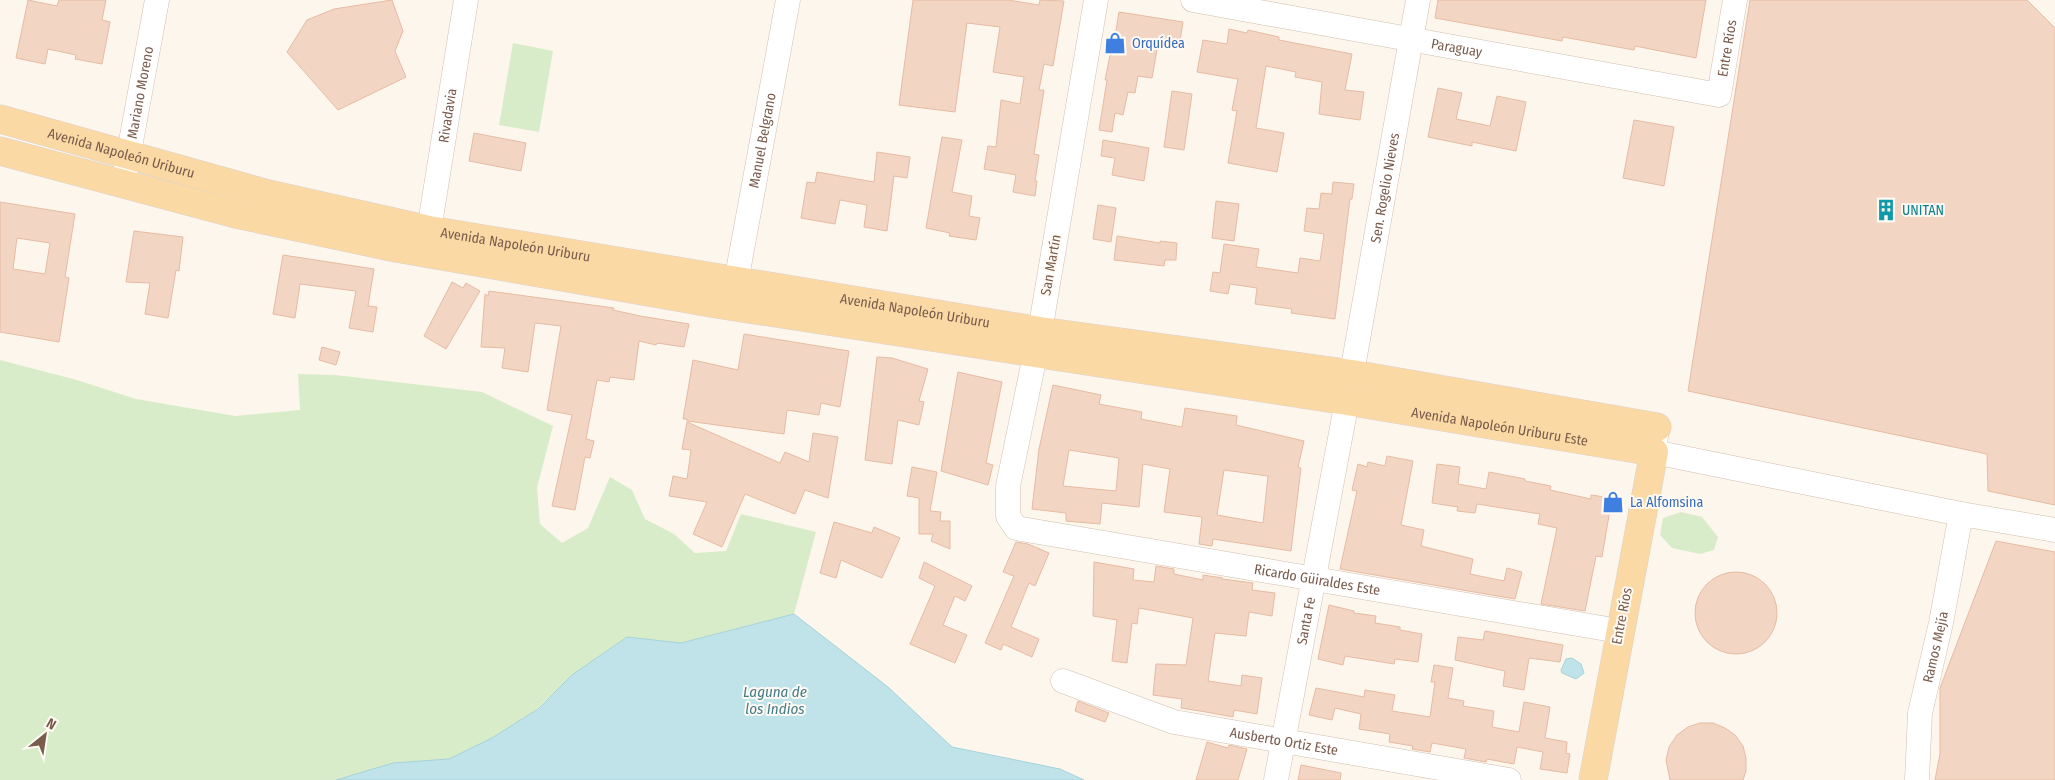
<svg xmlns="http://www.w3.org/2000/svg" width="2055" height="780" font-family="'Fira Sans Condensed',sans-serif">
  <rect width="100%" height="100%" fill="#fdf6ec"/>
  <!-- green -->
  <path fill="#d8ecc9" d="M513,43L553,51L539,132L499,125Z
    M0,360L77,380L136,399L235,416L300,410L298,374L335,375L482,392L553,426L537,488L540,524L562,543L588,528L610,477L632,490L645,519L674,534L695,553L726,551L741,514L816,532L794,614L681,643L627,637L572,675L496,748L449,759L393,763L336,780H0Z
    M1681,512L1702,517L1718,537L1714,550L1700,554L1672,548L1660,535L1663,518Z"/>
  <!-- water -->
  <path fill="#bfe3e8" stroke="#a5d3da" d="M794,614L888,687L952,747L1060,769L1084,780H336L393,763L449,759L492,738L538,709L572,675L627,637L681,643Z
    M1572,658L1581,664L1584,673L1576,679L1562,673L1561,670L1566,659Z"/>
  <!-- building -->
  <path fill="#f3d5c3" stroke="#e6bba3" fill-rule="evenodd" d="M28,0L57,6L59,0H106L102,20L110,22L102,64L75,59L76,55L48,49L45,64L16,58Z
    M392,0L403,31L395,51L406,77L338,110L287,52L307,20L334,9Z
    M913,0H1008L1039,5L1040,0L1064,1L1053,66L1044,64L1039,90H1044L1034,154L1039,155L1035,181H1037L1035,196L1013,192L1016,175L984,169L988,146L996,147L1001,100L1020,104L1024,77L993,72L1000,27L967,23L955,112L899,105Z
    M1438,0H1706L1696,58L1635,46L1634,50L1563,37L1562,41L1435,18Z
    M1750,0H2027L2055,28V505L1988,491L1987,454L1688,391Z
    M1119,12L1183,22L1179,47L1158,44L1152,78L1138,76L1135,93L1128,92L1123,115L1115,113L1112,132L1099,130L1107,80H1105L1110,55H1112Z
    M1229,29L1247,33L1248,30L1279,37V40L1352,54L1345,90L1364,92L1360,120L1319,114L1322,82L1295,77L1296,72L1266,66L1256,128L1284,133L1277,172L1228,163L1237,111L1232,110L1238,79L1197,72L1203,40L1227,44Z
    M1438,88L1462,93L1456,119L1490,126L1497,96L1526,102L1516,151L1472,142V146L1428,137Z
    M1172,91L1192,94L1184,150L1164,147Z
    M1634,120L1674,127L1664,186L1623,178Z
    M474,133L526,143L521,171L469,161Z
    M942,137L962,140L952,192L972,196L969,216L980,218L976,240L949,236L950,233L926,228Z
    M1103,140L1149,148L1144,181L1112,175L1115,158L1101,156Z
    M877,152L910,157L907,178L894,176L887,231L864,227L867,205L840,200L835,224L801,218L807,182L815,183L817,172L874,182Z
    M1333,182L1354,184L1352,199H1350L1335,319L1291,313L1292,309L1255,304L1257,288L1230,284L1228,294L1210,291L1213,272L1220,273L1224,244L1259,249L1256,267L1298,273L1300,258L1320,261L1324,234L1304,231L1307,208L1319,209L1321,193L1332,194Z
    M1216,201L1239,204L1234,241L1212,238Z
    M0,202L75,214L65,277L69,278L59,342L0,332ZM17,238L50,243L45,274L13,269Z
    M1098,205L1116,208L1111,242L1093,239Z
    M134,231L183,237L179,271L176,270L168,318L145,314L150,283L126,282Z
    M1117,236L1160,243V241L1177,243L1176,260H1165L1164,266L1114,260Z
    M283,255L374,269L368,306L377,307L373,332L349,328L356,291L300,284L295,318L273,314Z
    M452,282L463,288L466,283L480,291L446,349L424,336Z
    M489,291L614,308L613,310L640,316L689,324L684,347L657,343L656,345L639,341L634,380L610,377L609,382L597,380L586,439L594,441L590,458L585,457L575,510L552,506L572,415L547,410L561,326L535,323L528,372L502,368L505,348L481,347L485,294L488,296Z
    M744,334L849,351L840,407L821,403L819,415L787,410L784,434L687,421V419H683L693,360L738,370Z
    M322,347L340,352L336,365L319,360Z
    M877,357L892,358L928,369L919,401L924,402L919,425L898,420L892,464L865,460Z
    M958,372L1002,382L986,463L993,465L988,485L941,471Z
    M1053,385L1101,395L1099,404L1142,412L1141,419L1182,427L1185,408L1237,416L1236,425L1304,441L1298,467L1301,468L1291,551L1213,539L1212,546L1199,544L1202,517L1164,512L1170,469L1143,464L1139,507L1102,503L1100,524L1066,521V513L1032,509L1039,449ZM1069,450L1119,458L1116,491L1063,486ZM1224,470L1268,476L1263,523L1217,515Z
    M687,422L780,463L785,452L809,462L813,433L838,437L828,498L805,490L795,514L745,494L722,547L693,534L707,502L669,496L673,476L687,479L691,450L682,449Z
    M1387,456L1413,461L1401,525L1424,530L1421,546L1473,559L1470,574L1504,581L1507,568L1522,572L1515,599L1340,569L1357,491L1352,490L1358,464L1367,467L1368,462L1385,466Z
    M1437,464L1460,467L1458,484L1486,489L1489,472L1525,479V481L1551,486L1550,490L1591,499V495L1612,498L1602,557L1596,556L1585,611L1541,604L1557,528L1538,524L1540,514L1477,504L1475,513L1457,511L1458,507L1432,503Z
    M912,467L937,472L930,511L941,512L940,521H950V549L931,541L933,534H919V498L907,496Z
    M834,522L872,533L874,527L900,538L882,578L841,560L836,578L820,573Z
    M1996,541L2055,552V780H1935L1940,754V688Z
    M1016,542L1028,544L1049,553L1035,586L1029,583L1011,627L1039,639L1032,657L1003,644L1001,650L985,643L1014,576L1003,572Z
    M924,562L972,586L965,601L955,596L943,625L967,635L955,663L910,644L935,586L919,578Z
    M1094,562L1134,569L1133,580L1154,582L1156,566L1174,569V574L1203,580V575L1223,578L1222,579L1253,583L1252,590L1275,593L1272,616L1249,612L1246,636L1215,633L1208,681L1241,686L1242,675L1262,678L1257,714L1234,710L1233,717L1206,712L1181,708L1182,699L1153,695L1156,664L1186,665L1193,618L1139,608L1137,624L1132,623L1127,663L1112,661L1117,620L1093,616Z
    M1695 613a41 41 0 1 1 82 0a41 41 0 1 1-82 0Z
    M1329,605L1354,611V613L1376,616L1375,623L1400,627V630L1422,634L1418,662L1395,659L1394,664L1345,656L1343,665L1318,659Z
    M1485,631L1563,645L1560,662L1529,658L1524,690L1503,686L1505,671L1455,660L1458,637L1483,640Z
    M1434,665L1453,668L1448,698L1464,701L1463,706L1494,711L1492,727L1519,732L1524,702L1550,707L1545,738L1567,742L1566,753L1570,754L1567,773L1540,769L1543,752L1517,747L1514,764L1487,759L1486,762L1464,758L1466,749L1432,743L1430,752L1412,749L1413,746L1389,742L1390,734L1359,729L1361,714L1335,708L1332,720L1309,715L1316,688L1364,697L1365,690L1395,695L1392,711L1430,717L1435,682H1431Z
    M1078,701L1109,713L1105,722L1075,711Z
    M1700,723H1713L1725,728L1735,735L1743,746L1746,758V771L1743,780H1670L1666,760L1669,747L1677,735L1688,727Z
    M1207,742L1228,748L1229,745L1247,749L1238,780H1196Z
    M1301,765L1341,773L1340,780H1298Z"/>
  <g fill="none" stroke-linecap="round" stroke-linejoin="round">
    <!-- minor casing -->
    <g stroke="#d1beb0" stroke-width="25">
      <g id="minor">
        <path id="s1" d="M1096,0L1040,331L1008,486V516L1016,528L1619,631"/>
        <path id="s2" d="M1193,0L1719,95L1735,0"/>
        <path id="s3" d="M123,185L157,0"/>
        <path id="s4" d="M429,230L466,0"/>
        <path id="s5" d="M736,282L788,0"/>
        <path d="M1656,436L1654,452L1961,514L2055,530"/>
        <path id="s6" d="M1063,681L1174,722L1509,780"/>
        <path id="s7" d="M1276,780L1347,401L1418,0"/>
        <path id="s8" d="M1917,780L1920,713L1941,623L1961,514"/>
      </g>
    </g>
    <!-- major casing -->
    <g stroke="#dad1cd" stroke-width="29">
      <g id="major">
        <path id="s9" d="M0,119L268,194L429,230L1040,331L1352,374L1657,427"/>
        <path id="s10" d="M0,151L236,214L396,248L717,304L1347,401L1654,452L1593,780"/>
      </g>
    </g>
    <!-- minor -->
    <use href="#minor" stroke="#fff" stroke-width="24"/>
    <!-- major -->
    <use href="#major" stroke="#fbd9a5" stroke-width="28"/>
  </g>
  <!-- icons -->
  <defs>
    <g id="shop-bare" transform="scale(1.725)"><path d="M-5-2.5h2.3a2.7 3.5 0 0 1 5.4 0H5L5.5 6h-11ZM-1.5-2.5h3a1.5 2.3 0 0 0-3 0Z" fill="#3f7fe0" stroke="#fffaf3" stroke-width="2.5" paint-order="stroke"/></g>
    <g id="building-bare" transform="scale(1.725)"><path d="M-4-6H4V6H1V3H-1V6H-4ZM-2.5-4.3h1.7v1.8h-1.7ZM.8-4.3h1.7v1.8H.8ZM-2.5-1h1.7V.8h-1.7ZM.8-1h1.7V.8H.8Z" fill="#0f9aa8" stroke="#fffaf3" stroke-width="2.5" paint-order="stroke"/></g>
  </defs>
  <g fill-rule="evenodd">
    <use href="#shop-bare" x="1115" y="43"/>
    <use href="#building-bare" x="1886" y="210"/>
    <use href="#shop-bare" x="1613" y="502"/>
  </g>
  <g text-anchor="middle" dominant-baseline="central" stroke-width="4" stroke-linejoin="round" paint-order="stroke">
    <!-- shop labels -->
    <g font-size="14" fill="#366cbe" stroke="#fffaf3" text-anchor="start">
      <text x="1132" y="43">Orquídea</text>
      <text x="1630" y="502">La Alfomsina</text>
    </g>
    <!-- street labels -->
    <g font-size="14" fill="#7a5c4d" stroke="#fffaf3">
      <text stroke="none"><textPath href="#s2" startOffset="268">Paraguay</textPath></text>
      <text stroke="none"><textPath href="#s2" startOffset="582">Entre Ríos</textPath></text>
      <text stroke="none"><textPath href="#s3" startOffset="94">Mariano Moreno</textPath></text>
      <text stroke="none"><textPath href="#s4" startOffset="116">Rivadavia</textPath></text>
      <text stroke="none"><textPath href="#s5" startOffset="144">Manuel Belgrano</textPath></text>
      <text stroke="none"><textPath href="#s9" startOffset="126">Avenida Napoleón Uriburu</textPath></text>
      <text stroke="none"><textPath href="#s7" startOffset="602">Sen. Rogelio Nieves</textPath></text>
      <text stroke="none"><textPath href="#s9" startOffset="531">Avenida Napoleón Uriburu</textPath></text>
      <text transform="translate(1051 265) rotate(-80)">San Martín</text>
      <text stroke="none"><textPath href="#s9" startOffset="936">Avenida Napoleón Uriburu</textPath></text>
      <text stroke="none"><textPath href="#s10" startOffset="1526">Avenida Napoleón Uriburu Este</textPath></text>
      <text stroke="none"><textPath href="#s1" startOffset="844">Ricardo Güiraldes Este</textPath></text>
      <text transform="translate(1622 616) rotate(-79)">Entre Ríos</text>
      <text stroke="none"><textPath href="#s7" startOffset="162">Santa Fe</textPath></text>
      <text stroke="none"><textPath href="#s8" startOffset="135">Ramos Mejía</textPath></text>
      <text stroke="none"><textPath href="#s6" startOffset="230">Ausberto Ortiz Este</textPath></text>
    </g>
    <!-- culture labels -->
    <g font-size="14" fill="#0d838f" stroke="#fffaf3" text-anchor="start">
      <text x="1902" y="210">UNITAN</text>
    </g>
    <!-- water labels -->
    <g font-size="15" font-style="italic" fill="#437c86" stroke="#fffaf3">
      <text x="775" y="692">Laguna de<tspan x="775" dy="17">los Indios</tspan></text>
    </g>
  </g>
  <!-- north arrow -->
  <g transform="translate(45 735) rotate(30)" stroke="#fffaf3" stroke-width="4" paint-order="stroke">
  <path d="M0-4L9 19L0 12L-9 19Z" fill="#7a5c4d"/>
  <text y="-8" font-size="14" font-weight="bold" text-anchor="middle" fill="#7a5c4d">N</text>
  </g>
</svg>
